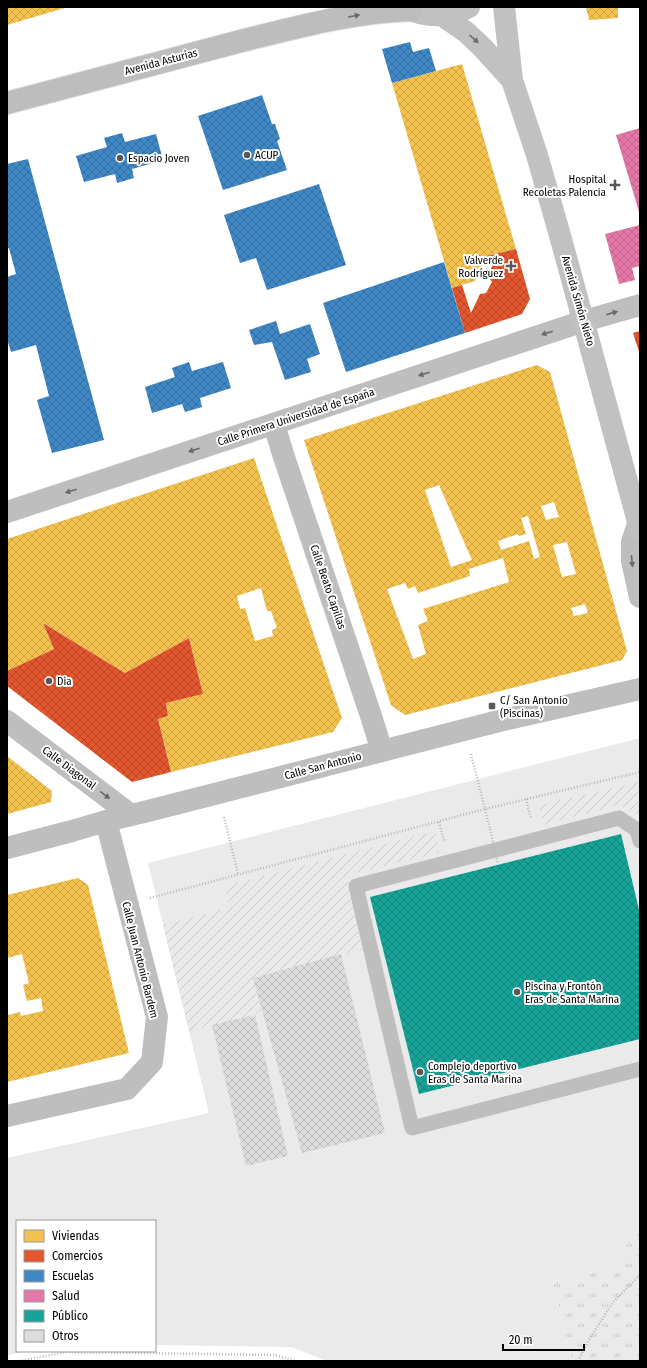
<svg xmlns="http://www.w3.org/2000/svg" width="647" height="1368" font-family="'Fira Sans Condensed',sans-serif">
  <defs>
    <pattern id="park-tufts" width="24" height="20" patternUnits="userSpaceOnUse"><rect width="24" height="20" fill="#eaeaea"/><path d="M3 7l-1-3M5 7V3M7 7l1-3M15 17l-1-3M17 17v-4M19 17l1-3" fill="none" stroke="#c7c7c7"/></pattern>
    <pattern id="garden-furrows" width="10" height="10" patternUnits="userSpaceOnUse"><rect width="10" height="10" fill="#eaeaea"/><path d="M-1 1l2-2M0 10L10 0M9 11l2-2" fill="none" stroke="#c7c7c7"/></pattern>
    <pattern id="homes-cross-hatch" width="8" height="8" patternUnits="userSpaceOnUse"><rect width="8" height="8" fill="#f2c14e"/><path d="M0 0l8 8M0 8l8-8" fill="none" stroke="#cea442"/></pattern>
    <pattern id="shops-cross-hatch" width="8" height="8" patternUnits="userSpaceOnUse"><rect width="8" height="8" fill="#e4572e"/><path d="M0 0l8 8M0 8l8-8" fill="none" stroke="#b64625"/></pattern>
    <pattern id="schools-cross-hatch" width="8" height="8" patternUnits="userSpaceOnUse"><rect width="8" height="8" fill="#3f88c5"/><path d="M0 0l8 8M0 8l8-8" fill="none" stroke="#326d9e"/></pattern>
    <pattern id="health-cross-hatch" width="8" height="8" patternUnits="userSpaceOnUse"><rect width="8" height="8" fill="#e377a8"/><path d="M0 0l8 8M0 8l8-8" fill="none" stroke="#c1658f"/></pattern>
    <pattern id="public-cross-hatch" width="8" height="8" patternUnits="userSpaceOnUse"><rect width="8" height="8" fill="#17a398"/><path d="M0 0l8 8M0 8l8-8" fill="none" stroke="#12827a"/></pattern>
    <pattern id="building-cross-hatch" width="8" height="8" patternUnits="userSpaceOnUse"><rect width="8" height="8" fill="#dcdcdc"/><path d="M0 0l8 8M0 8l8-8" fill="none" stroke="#bbb"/></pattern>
  </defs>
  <rect width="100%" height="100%" fill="#fff"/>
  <!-- grass -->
  <path fill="#eaeaea" d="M640,738V1231L629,1263L553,1282L572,1361H327L291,1347L155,1345V1221H17V1351H29L7,1355V1158L209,1113L148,863Z"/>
  <!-- park -->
  <path fill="url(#park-tufts)" d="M640,1230V1361H572L553,1282L629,1263L624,1233Z"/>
  <!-- garden -->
  <path fill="url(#garden-furrows)" d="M640,782V817L633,811L618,805L543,825L539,805Z
    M435,831L439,853L346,875L362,949L253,978L262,1013L189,1031L163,925L230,907L225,886Z"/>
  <!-- homes -->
  <path fill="url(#homes-cross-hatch)" fill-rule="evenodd" d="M7,7H68L7,25Z
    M586,7H618V18L589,20Z
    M462,64L516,249L486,256L475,281L452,288L392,83Z
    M537,365L550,372L627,651L622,660L405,715L391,705L304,440ZM439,485L472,560L451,567L425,490ZM554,502L559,517L546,520L541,506ZM528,516L540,557L534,559L529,541L501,550L498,541L518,534L519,536L526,534L521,518ZM567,542L576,574L562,577L553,545ZM503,558L509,582L423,609L428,621L418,625L426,654L413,659L387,589L405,583L408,589L415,586L418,593L470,576L469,569ZM585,604L588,613L574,616L571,608Z
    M254,458L342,718L333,732L171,772L158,719L168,716L166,703L203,694L189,638L125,673L43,623L54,649L7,671V539ZM261,588L267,611H271L277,628L272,630L273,636L255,641L245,608L240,609L237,596Z
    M7,756L52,791L51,802L7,814Z
    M78,878L88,885L129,1053L7,1082L8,1015L20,1012L21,1016L43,1011L41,998L27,1001L23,985L29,983L22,954L7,958V895Z"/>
  <!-- shops -->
  <path fill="url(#shops-cross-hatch)" d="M516,249L530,299L522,314L465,333L452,288L462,285L471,313L480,294L486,293L492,282L488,276L493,264L485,261L486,256Z
    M640,331V355L633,333Z
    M43,623L125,673L189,638L203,694L166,703L168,716L158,719L171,772L132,782L7,686V671L54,649Z"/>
  <!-- schools -->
  <path fill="url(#schools-cross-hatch)" d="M410,42L413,52L429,48L436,71L392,83L382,49Z
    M262,95L272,124H275L280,139L277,141L287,170L223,190L198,116Z
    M122,133L125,142L156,134L163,160L132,169L134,178L117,183L115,174L84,182L76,156L107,147L104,138Z
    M28,159L104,440L52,453L37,400L49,396L36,345L11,352L7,339V277L16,274L9,248L7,249V164Z
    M319,184L346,265L267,290L256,258L240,263L224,215Z
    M444,262L465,333L346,372L323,303Z
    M276,321L280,334L310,324L320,354L307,359L311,372L285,380L272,342L254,345L249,330Z
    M189,362L192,371L223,362L231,388L200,398L202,407L185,412L182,404L152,413L145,387L175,377L172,368Z"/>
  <!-- health -->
  <path fill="url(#health-cross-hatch)" d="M640,128V215L616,135Z
    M640,225V266L632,268L635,280L619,284L605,234Z"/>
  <!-- public -->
  <path fill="url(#public-cross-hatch)" d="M621,834L640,914V1039L419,1094L370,897Z"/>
  <!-- building -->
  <path fill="url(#building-cross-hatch)" d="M341,954L385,1133L302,1153L253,978Z
    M255,1015L288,1156L246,1166L212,1025Z"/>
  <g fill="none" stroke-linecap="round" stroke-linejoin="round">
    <!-- primary casing -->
    <g stroke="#dbdbdb" stroke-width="24">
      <path id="primary" d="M7,103C85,82 163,61 241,41C298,27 352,12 411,10"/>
    </g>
    <!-- path -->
    <path stroke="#b8b8b8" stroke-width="2.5" stroke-dasharray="1 2" stroke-linecap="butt" d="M471,754L490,829
      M526,799L531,819
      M224,817L238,874
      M439,822L444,841
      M150,898L485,809L640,772
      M19,1361L66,1352L275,1355L296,1361
      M578,1361L589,1340L613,1302L640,1275"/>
    <!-- service -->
    <path stroke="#bebebe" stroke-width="15" d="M640,841L637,830L619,818L356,886L412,1128L640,1069"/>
    <!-- minor -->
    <path stroke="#bebebe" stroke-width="22" d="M274,424L283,454L371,716L382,751
      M7,512L584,321L640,305
      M638,524L632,542V561L640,597
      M7,721L131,815
      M7,848L72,831L106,821L148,811L495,722L640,689
      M7,1116L127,1089L152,1062L157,1017L106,821"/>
    <!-- secondary -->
    <path stroke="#c1c1c1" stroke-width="22" d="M405,7C425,18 450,18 469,7
      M504,7L512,80L537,155L561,239L640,529
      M443,16L466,32L482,47L512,80"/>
    <!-- primary -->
    <use href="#primary" stroke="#bdbdbd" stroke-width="22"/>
    <!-- path-bridge -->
    <path stroke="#b8b8b8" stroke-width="2.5" stroke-dasharray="1 2" stroke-linecap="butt" d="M490,829L498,864"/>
  </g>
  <!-- one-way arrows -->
  <defs><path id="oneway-solid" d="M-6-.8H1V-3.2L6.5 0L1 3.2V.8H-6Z"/></defs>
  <g fill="#686868">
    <use href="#oneway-solid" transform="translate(354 16) rotate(-10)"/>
    <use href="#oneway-solid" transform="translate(612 313) rotate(-16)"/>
    <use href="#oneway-solid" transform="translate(547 333) rotate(162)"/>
    <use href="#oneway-solid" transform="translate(424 374) rotate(162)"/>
    <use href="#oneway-solid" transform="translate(194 450) rotate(162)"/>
    <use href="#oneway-solid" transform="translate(71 491) rotate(162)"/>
    <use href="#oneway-solid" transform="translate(632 561) rotate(85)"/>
    <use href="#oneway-solid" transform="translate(105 795) rotate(37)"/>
  </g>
  <use fill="#6a6a6a" href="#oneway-solid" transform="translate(474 39) rotate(42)"/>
  <!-- markers -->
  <g fill="#595959" stroke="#fff" stroke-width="1.5">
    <circle cx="247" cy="155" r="4"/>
    <circle cx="120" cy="158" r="4"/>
    <path d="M613 179h4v4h4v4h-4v4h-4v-4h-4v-4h4z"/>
    <path d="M509 260h4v4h4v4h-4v4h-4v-4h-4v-4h4z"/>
    <circle cx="49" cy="681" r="4"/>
    <rect x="488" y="702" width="8" height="8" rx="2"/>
    <circle cx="517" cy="992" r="4"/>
    <circle cx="420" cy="1072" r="4"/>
  </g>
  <g text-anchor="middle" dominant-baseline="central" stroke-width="4" stroke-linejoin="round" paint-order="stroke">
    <!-- street labels -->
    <g font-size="11" fill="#000" stroke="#fff">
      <text transform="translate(161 62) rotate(-15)">Avenida Asturias</text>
      <text transform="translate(578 301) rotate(74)">Avenida Simón Nieto</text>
      <text transform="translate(296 417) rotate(-18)">Calle Primera Universidad de España</text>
      <text transform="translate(328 587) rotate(71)">Calle Beato Capillas</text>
      <text transform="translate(323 766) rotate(-15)">Calle San Antonio</text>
      <text transform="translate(69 768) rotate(37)">Calle Diagonal</text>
      <text transform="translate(140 960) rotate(76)">Calle Juan Antonio Bardem</text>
    </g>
    <!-- poi labels -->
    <g font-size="11" fill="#000" stroke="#fff" text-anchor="start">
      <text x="255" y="155">ACUP</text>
      <text x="128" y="158">Espacio Joven</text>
      <text x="606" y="179" text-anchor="end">Hospital<tspan x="606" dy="13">Recoletas Palencia</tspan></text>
      <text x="503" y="260" text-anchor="end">Valverde<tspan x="503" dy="13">Rodríguez</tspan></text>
      <text x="57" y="681">Dia</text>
      <text x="500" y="700">C/ San Antonio<tspan x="500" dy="13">(Piscinas)</tspan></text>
      <text x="525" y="986">Piscina y Frontón<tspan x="525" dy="13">Eras de Santa Marina</tspan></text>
      <text x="428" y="1066">Complejo deportivo<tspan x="428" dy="13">Eras de Santa Marina</tspan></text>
    </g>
  </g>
  <!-- border -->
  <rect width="647" height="1368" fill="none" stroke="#000000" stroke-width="16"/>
  <!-- legend -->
  <rect x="16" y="1220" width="140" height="132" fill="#ffffff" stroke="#999999"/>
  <rect x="24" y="1230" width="20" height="12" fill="#f2c14e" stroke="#999999"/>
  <text x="52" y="1240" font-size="12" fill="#000000">Viviendas</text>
  <rect x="24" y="1250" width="20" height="12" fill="#e4572e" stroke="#999999"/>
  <text x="52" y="1260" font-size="12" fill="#000000">Comercios</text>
  <rect x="24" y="1270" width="20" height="12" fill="#3f88c5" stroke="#999999"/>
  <text x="52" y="1280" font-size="12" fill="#000000">Escuelas</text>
  <rect x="24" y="1290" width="20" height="12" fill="#e377a8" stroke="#999999"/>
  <text x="52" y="1300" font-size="12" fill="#000000">Salud</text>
  <rect x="24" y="1310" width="20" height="12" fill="#17a398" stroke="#999999"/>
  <text x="52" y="1320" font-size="12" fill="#000000">Público</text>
  <rect x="24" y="1330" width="20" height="12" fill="#dcdcdc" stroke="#999999"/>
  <text x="52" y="1340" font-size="12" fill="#000000">Otros</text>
  <!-- scale -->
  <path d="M503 1344v6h81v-6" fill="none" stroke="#000000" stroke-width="2"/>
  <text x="509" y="1344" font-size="12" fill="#000000" stroke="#ffffff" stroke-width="3" paint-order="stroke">20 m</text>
</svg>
